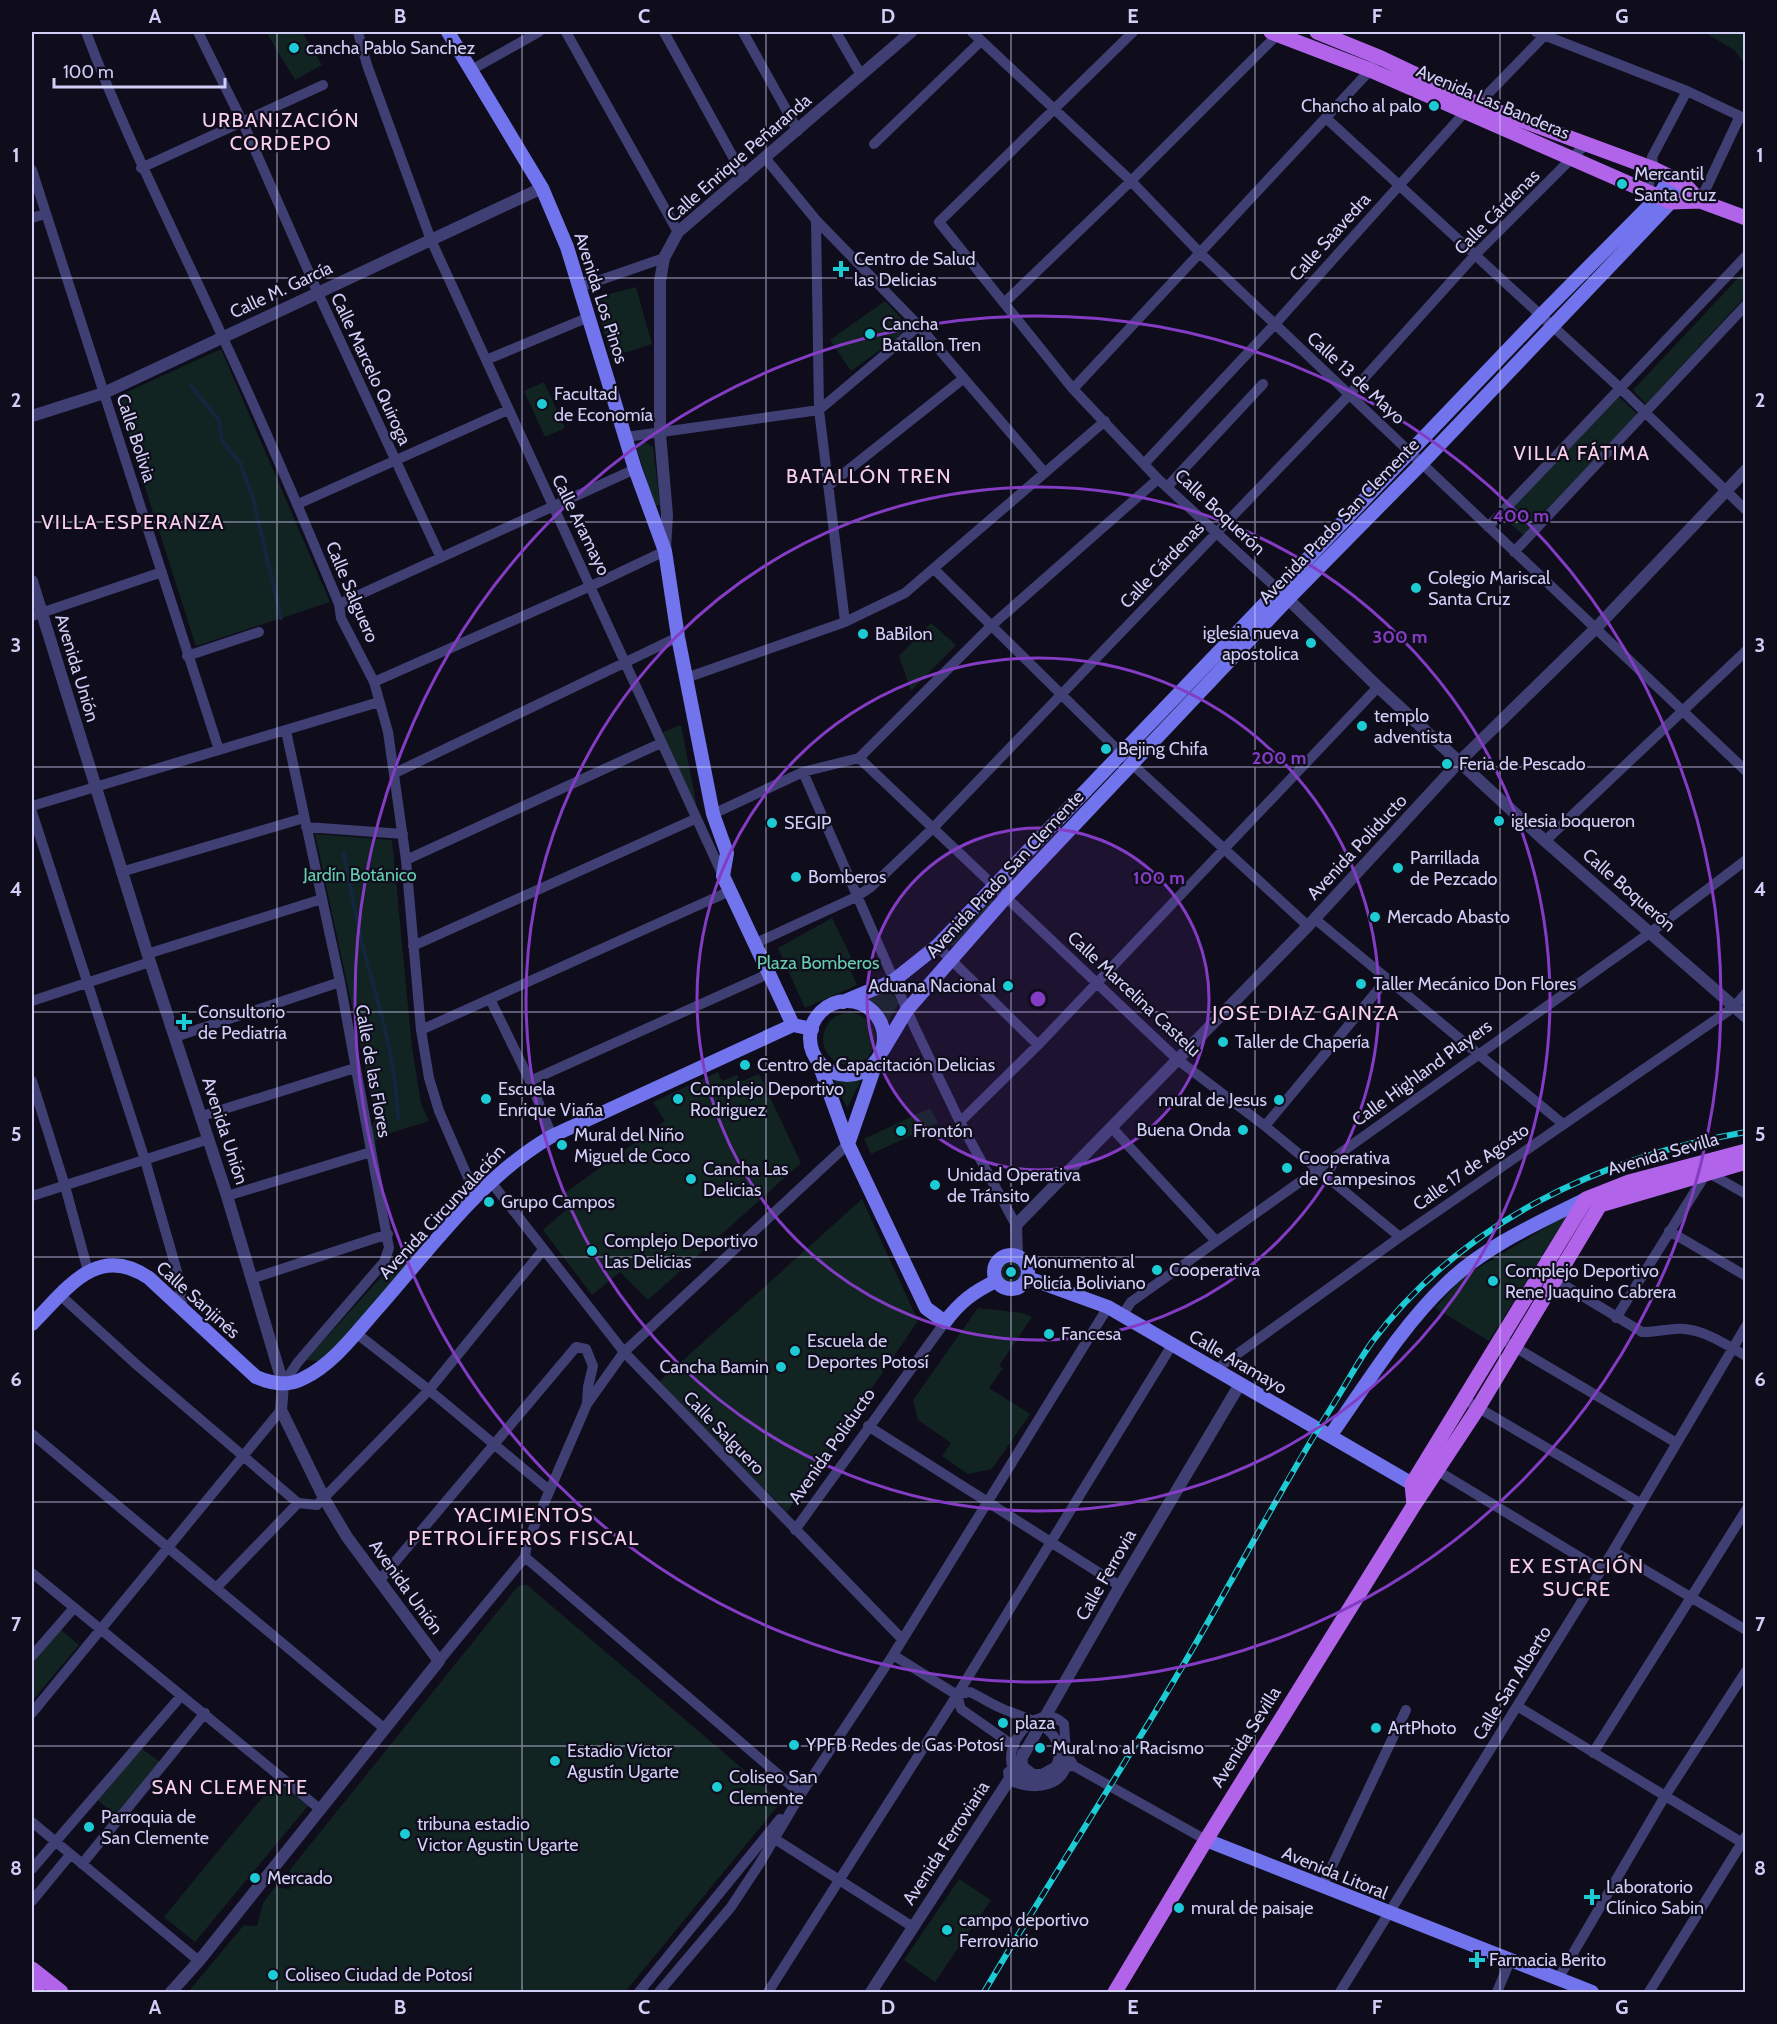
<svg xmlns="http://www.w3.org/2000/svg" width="1777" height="2024" font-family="Cabin,sans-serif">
  <rect width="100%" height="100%" fill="#0f0d1b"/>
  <!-- green -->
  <path fill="#112422" d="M266,32H302L322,65L295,80Z
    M1704,32H1745V64L1734,50Z
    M1745,271V297L1646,404L1633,390Z
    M636,287L652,344L611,357L594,298Z
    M885,301L910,328L851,371L830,340Z
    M221,349L330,602L196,646L116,397Z
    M544,382L565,428L545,437L524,391Z
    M1618,396L1637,414L1523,535L1503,517Z
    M643,441L653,447L660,505L655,506L635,443Z
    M931,623L956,645L911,691L899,656Z
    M681,725L699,818L663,732Z
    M315,834L392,840L412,1047L421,1104L429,1121L381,1136L375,1142L371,1128L376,1118Z
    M991,898L994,902L953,946L950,945L949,941Z
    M832,918L852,959L848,966L857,985L805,1008L778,948Z
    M887,992L893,995L899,1003L887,1023L875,1006L865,1001Z
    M823 1039a26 26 0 1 1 52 0a26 26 0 1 1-52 0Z
    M718,1072L722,1081L737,1075L740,1082L759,1074L801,1163L648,1300L620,1272L592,1295L543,1230L567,1209L558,1198L665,1121L653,1102Z
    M834,1080L842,1082L861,1080L847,1108Z
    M930,1108L938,1123L871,1154L864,1139Z
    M862,1199L918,1321L787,1512L659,1382Z
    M1568,1214L1489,1341L1435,1308L1463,1277Z
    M400,1256L412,1261L326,1357L318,1361L306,1360Z
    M999 1272a11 11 0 1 1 22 0a11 11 0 1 1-22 0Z
    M978,1308L1022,1313L1032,1317L999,1366L1003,1368L989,1388L1030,1414L992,1469L968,1474L942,1456L951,1443L918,1420L913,1400Z
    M527,1585L776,1797L777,1807L625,1992H188L244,1925L257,1926L263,1903L275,1887L290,1889L295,1877L289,1871L518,1586Z
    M60,1629L79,1645L32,1701V1663Z
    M141,1748L160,1762L116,1815L97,1800Z
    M276,1781L308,1806L195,1942L164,1917Z
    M959,1879L991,1900L935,1982L904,1960Z"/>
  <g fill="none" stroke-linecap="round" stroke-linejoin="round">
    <!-- stream -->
    <path stroke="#14263e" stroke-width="4" d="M191,386L219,420L222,441L240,463L253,498L281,618
      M343,853C352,883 354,913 362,943C378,1005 395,1052 398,1118"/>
    <!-- minor -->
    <path stroke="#3f3f74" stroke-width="10" d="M86,32C126,138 176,235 223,338C264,425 302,515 339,604L341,618L374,682L388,732L406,860L421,1030L429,1078L439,1111L476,1196
      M198,32L243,123L318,293L440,556
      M358,32L367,65L431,240L723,876
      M566,32L678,232
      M664,32L744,177
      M743,32L798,131
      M836,32L861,75
      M972,32L1131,181L1201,254L1746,771
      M1133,32L939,222L1073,389L1158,479L1283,594
      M1536,32L1687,91L1746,119
      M471,70L539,32
      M1326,118L1620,388L1746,510
      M874,144L981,41
      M766,159L816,220L919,326L1045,473
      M141,168L323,85
      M32,170L219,750
      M1647,190L1654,169L1652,157L1687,91
      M1700,201L1740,116
      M32,218L45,214
      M816,220L819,410L845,622
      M580,287L664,258
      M1004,303L1131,181L1280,32
      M486,360L589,317
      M1073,389L1374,66
      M626,437L819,410L919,326
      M1144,464L1275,324L1465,112L1478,104L1548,32
      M828,486L964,378
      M1167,487L1263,384
      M298,504L508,410
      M1488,527L1746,256
      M1514,552L1746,305
      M934,569L1132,764L1308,926
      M339,604L635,469
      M32,616L162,572
      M187,656L259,632
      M686,678L845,622L905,593L1105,421
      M374,682L591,586L665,551
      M859,758L1178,1060L1265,1126L1400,1237
      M803,772L914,1026L960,1122L1016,1225
      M395,773L678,637
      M32,806L379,702
      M32,812L145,1160L178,1275L183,1310
      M713,814L803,772L859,758L991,626L1158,479
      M306,827L403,834
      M1545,841L1746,651
      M406,860L661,743
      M121,872L304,818
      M1315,919L1563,1124
      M756,943L856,897L871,887L933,828L1349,395L1475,255L1587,143
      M413,946L695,819
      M937,946L1038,1045
      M147,954L322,899
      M490,999L530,1081L552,1136
      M32,1001L150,962
      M421,1030L730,891
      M175,1037L340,982
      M32,1081L65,1186L88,1271
      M530,1081L770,973
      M202,1116L355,1068
      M960,1122L1038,1045L1378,687
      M1265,1126L1387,979
      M1113,1129L1216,1241
      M491,1182L624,1352L902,1639
      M32,1196L209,1139
      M227,1196L371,1152
      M1669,1231L1746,1276
      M1549,1276L1642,1332C1657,1333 1671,1327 1685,1329C1706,1331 1727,1345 1746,1356
      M251,1279L388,1234
      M60,1295L138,1366L298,1503L317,1505L429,1390L543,1250
      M1122,1316L1131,1302L1651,932L1746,860
      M1616,1318L1707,1172L1746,1194
      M356,1333L429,1390L549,1490
      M1501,1339L1675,1442
      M1215,1370L1400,1237L1734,1007L1746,993
      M283,1384L298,1362L384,1262L389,1248L340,982L286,731
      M1472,1404L1640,1503
      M868,1426L1120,1586
      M32,1434L385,1729
      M1433,1468L1601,1570
      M795,1530L945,1322
      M1613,1551L1746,1630
      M525,1557L801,1794
      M32,1573L321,1810
      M379,1581L576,1347L586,1349L593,1366L588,1387L587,1403
      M216,1588L298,1503
      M893,1655L957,1695L961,1709L1014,1746
      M32,1656L73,1609
      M439,1661L525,1557L527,1543L587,1404L624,1352L848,1144
      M957,1695L970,1692C981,1697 991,1704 1003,1709C1026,1719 1065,1726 1058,1760C1056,1769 1049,1777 1040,1780C1034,1782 1028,1781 1022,1778C990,1760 1035,1695 1064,1724L1066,1753L1074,1766L1206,1840
      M1517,1706L1746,1845
      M32,1713L281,1410
      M1022,1753L1023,1766L1033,1774H1042L1053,1768L1074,1766
      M1593,1753L1746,1510
      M1008,1772L1009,1780C1034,1792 1069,1788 1068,1753
      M32,1822L199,1961
      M775,1839L913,1927
      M82,1864L205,1713
      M32,1869L181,1696
      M1322,1887L1406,1710
      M32,1901L70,1855
      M1558,1979L1665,1796L1746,1671
      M639,1992L780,1819
      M659,1992L731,1907L760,1863L801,1794L893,1655L1108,1307
      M768,1992L957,1695L1172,1345
      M1340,1992L1613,1551L1746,1326
      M1497,1992L1510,1961
      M1649,1992L1746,1836"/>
    <!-- tertiary -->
    <path stroke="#3f3f74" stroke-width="12" d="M32,416L104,393L542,188
      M665,549L667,515L660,434V281L664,258L678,232L911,32
      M32,581L150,962L227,1196L283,1384L281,1410L325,1500L347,1537L439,1661L199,1961L171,1992
      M1288,599L1378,687L1545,841L1746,1017
      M1017,1256L1016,1225L1308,926L1459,762L1596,628L1746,470
      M871,1992L1009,1780L1120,1586L1240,1384"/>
    <!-- secondary -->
    <path stroke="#7174ec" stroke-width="14" d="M448,32L542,188L567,247L635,469L665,551L678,637L713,814L727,853L723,876L793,1025
      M810 1038a37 37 0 1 1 74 0a37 37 0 1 1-74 0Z
      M843,1002L893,981L937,946L1541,315L1659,196L1670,177
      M883,1050L907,1010L1007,896L1288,599L1422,463L1671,202L1683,183
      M818,1061L848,1144L926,1308L945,1322C960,1302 973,1292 996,1281
      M848,1144L876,1063
      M994 1272a17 17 0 1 1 34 0a17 17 0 1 1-34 0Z
      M1028,1278L1108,1307L1421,1489
      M32,1324C66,1290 97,1242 149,1278L256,1377C272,1384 288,1387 304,1378C333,1364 356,1333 377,1309C431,1248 481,1177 552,1136L793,1025L812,1029
      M1330,1436C1366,1385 1401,1327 1446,1284C1485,1246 1538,1223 1586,1199
      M1206,1840L1592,1992"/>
    <!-- primary -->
    <path stroke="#b163ea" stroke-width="15" d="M1271,32L1370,70L1671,202L1700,201L1746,218
      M1317,32L1381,58L1478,104L1654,169L1683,183L1700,201
      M1414,1505L1412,1484L1586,1199L1629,1182L1746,1151
      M32,1969L61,1992
      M32,1987L38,1992
      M1115,1992L1206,1840L1414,1505L1478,1408L1600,1205L1746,1162"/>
    <!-- rail casing -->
    <g stroke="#1dcbd5" stroke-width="6">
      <path id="rail" d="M984,1992C1053,1875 1128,1761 1196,1643C1241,1565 1283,1485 1331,1408C1345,1386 1357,1363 1372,1342C1462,1222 1601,1157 1746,1132"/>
    </g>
    <!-- rail -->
    <use href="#rail" stroke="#0f0d1b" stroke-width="4" stroke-dasharray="11" stroke-linecap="butt"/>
  </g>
  <!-- grid -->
  <path fill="none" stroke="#d1cef8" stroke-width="1.5" stroke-opacity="0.55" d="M277,32V1992M522,32V1992M766,32V1992M1011,32V1992M1255,32V1992M1500,32V1992M32,278H1746M32,522H1746M32,767H1746M32,1012H1746M32,1257H1746M32,1502H1746M32,1746H1746"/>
  <!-- distance rings -->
  <circle cx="1038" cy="999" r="171" fill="#843cc5" fill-opacity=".12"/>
  <g fill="none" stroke="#843cc5" stroke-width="3">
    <circle cx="1038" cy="999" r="171"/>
    <circle cx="1038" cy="999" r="341"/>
    <circle cx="1038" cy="999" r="512"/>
    <circle cx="1038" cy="999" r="683"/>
  </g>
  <!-- markers -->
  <g fill="#1dcbd5" stroke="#0f0d1b" stroke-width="2">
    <circle cx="294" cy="48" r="6"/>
    <circle cx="1434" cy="106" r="6"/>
    <circle cx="1622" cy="184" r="6"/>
    <path d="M838 260h6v6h6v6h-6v6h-6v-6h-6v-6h6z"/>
    <circle cx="870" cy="334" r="6"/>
    <circle cx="542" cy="404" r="6"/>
    <circle cx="1416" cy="588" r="6"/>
    <circle cx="863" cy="634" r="6"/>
    <circle cx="1311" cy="643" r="6"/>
    <circle cx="1362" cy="726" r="6"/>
    <circle cx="1106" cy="749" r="6"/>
    <circle cx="1447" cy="764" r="6"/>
    <circle cx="1499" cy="821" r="6"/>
    <circle cx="772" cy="823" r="6"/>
    <circle cx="1398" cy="868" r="6"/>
    <circle cx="796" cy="877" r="6"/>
    <circle cx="1375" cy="917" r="6"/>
    <circle cx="1361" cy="984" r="6"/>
    <circle cx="1008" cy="986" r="6"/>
    <path d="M181 1013h6v6h6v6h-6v6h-6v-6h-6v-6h6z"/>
    <circle cx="1223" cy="1042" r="6"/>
    <circle cx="745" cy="1065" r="6"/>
    <circle cx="486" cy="1099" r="6"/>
    <circle cx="678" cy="1099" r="6"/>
    <circle cx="1279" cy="1100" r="6"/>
    <circle cx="1243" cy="1130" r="6"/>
    <circle cx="901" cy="1131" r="6"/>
    <circle cx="562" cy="1145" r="6"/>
    <circle cx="1287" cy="1168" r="6"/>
    <circle cx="691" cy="1179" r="6"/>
    <circle cx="935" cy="1185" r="6"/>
    <circle cx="489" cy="1202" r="6"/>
    <circle cx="592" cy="1251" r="6"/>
    <circle cx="1157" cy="1270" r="6"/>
    <circle cx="1011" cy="1272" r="6"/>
    <circle cx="1493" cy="1281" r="6"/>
    <circle cx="1049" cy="1334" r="6"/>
    <circle cx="795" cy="1351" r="6"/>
    <circle cx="781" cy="1367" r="6"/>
    <circle cx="1003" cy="1723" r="6"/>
    <circle cx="1376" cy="1728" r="6"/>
    <circle cx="794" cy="1745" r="6"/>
    <circle cx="1040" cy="1748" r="6"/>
    <circle cx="555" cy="1761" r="6"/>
    <circle cx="717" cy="1787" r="6"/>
    <circle cx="89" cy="1827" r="6"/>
    <circle cx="405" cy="1834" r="6"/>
    <circle cx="255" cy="1878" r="6"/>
    <path d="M1589 1888h6v6h6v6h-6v6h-6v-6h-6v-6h6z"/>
    <circle cx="1179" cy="1908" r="6"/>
    <circle cx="947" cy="1930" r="6"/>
    <path d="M1474 1951h6v6h6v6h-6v6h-6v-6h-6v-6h6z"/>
    <circle cx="273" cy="1975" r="6"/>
  </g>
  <g text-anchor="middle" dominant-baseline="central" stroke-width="4.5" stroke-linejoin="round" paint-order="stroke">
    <!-- poi labels -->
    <g font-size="18" fill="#d1cef8" stroke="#0f0d1b" text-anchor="start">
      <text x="306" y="48">cancha Pablo Sanchez</text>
      <text x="1422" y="106" text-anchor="end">Chancho al palo</text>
      <text x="1634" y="174">Mercantil<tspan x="1634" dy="21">Santa Cruz</tspan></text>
      <text x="854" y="259">Centro de Salud<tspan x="854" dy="21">las Delicias</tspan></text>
      <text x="882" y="324">Cancha<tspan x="882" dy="21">Batallon Tren</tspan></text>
      <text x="554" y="394">Facultad<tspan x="554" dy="21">de Economía</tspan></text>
      <text x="1428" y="578">Colegio Mariscal<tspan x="1428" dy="21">Santa Cruz</tspan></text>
      <text x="1299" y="633" text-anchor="end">iglesia nueva<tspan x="1299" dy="21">apostolica</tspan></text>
      <text x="875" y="634">BaBilon</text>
      <text x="1374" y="716">templo<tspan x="1374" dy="21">adventista</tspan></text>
      <text x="1118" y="749">Bejing Chifa</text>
      <text x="1459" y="764">Feria de Pescado</text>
      <text x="1511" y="821">iglesia boqueron</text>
      <text x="784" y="823">SEGIP</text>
      <text x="1410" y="858">Parrillada<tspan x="1410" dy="21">de Pezcado</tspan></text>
      <text x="808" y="877">Bomberos</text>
      <text x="1387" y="917">Mercado Abasto</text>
      <text x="1373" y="984">Taller Mecánico Don Flores</text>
      <text x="996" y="986" text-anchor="end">Aduana Nacional</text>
      <text x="198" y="1012">Consultorio<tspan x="198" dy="21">de Pediatría</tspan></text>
      <text x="1235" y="1042">Taller de Chapería</text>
      <text x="757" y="1065">Centro de Capacitación Delicias</text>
      <text x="498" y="1089">Escuela<tspan x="498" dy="21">Enrique Viaña</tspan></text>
      <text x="690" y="1089">Complejo Deportivo<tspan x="690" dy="21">Rodriguez</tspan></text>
      <text x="1267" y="1100" text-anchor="end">mural de Jesus</text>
      <text x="1231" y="1130" text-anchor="end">Buena Onda</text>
      <text x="913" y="1131">Frontón</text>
      <text x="574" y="1135">Mural del Niño<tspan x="574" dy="21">Miguel de Coco</tspan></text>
      <text x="1299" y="1158">Cooperativa<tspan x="1299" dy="21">de Campesinos</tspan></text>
      <text x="703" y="1169">Cancha Las<tspan x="703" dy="21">Delicias</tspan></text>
      <text x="947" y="1175">Unidad Operativa<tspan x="947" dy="21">de Tránsito</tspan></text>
      <text x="501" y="1202">Grupo Campos</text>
      <text x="604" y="1241">Complejo Deportivo<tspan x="604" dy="21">Las Delicias</tspan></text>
      <text x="1023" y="1262">Monumento al<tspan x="1023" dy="21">Policía Boliviano</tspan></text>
      <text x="1169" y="1270">Cooperativa</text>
      <text x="1505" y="1271">Complejo Deportivo<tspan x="1505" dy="21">Rene Juaquino Cabrera</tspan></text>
      <text x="1061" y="1334">Fancesa</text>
      <text x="807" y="1341">Escuela de<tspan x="807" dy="21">Deportes Potosí</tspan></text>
      <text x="769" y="1367" text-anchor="end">Cancha Bamin</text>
      <text x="1015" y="1723">plaza</text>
      <text x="1388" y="1728">ArtPhoto</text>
      <text x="806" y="1745">YPFB Redes de Gas Potosí</text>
      <text x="1052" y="1748">Mural no al Racismo</text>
      <text x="567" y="1751">Estadio Víctor<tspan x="567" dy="21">Agustín Ugarte</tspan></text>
      <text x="729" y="1777">Coliseo San<tspan x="729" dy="21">Clemente</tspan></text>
      <text x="101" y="1817">Parroquia de<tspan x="101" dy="21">San Clemente</tspan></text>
      <text x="417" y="1824">tribuna estadio<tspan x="417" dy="21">Victor Agustin Ugarte</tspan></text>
      <text x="267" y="1878">Mercado</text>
      <text x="1606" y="1887">Laboratorio<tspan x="1606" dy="21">Clínico Sabin</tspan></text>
      <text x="1191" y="1908">mural de paisaje</text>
      <text x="959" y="1920">campo deportivo<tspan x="959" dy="21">Ferroviario</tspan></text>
      <text x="1489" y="1960">Farmacia Berito</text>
      <text x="285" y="1975">Coliseo Ciudad de Potosí</text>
    </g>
    <!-- street labels -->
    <g font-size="18" fill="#d1cef8" stroke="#0f0d1b">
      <text transform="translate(1493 102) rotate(23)">Avenida Las Banderas</text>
      <text transform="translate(739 158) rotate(-41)">Calle Enrique Peñaranda</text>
      <text transform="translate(1497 212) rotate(-45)">Calle Cárdenas</text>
      <text transform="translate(1330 237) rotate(-48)">Calle Saavedra</text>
      <text transform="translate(281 290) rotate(-25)">Calle M. García</text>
      <text transform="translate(601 298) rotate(72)">Avenida Los Pinos</text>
      <text transform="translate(371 369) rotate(65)">Calle Marcelo Quiroga</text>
      <text transform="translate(1356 378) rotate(43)">Calle 13 de Mayo</text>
      <text transform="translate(136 438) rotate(72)">Calle Bolivia</text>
      <text transform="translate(1220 512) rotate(43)">Calle Boquerón</text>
      <text transform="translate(1339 521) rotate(-46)">Avenida Prado San Clemente</text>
      <text transform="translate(581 525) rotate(64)">Calle Aramayo</text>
      <text transform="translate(1162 565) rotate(-46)">Calle Cárdenas</text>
      <text transform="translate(352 592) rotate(67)">Calle Salguero</text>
      <text transform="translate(77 668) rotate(73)">Avenida Unión</text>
      <text transform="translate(1357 847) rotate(-47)">Avenida Poliducto</text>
      <text transform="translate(1005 874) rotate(-47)">Avenida Prado San Clemente</text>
      <text transform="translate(1629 890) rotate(41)">Calle Boquerón</text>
      <text transform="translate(1134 994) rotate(43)">Calle Marcelina Castelu</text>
      <text transform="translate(373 1071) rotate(80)">Calle de las Flores</text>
      <text transform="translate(1422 1073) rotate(-36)">Calle Highland Players</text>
      <text transform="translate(225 1131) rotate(72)">Avenida Unión</text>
      <text transform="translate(1663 1154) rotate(-16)">Avenida Sevilla</text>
      <text transform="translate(1471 1167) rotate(-35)">Calle 17 de Agosto</text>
      <text transform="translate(442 1212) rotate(-47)">Avenida Circunvalación</text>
      <text transform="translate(198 1300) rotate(42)">Calle Sanjinés</text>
      <text transform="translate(1238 1362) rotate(30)">Calle Aramayo</text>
      <text transform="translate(724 1433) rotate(46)">Calle Salguero</text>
      <text transform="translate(832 1446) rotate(-55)">Avenida Poliducto</text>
      <text transform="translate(1106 1575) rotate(-60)">Calle Ferrovia</text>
      <text transform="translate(406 1587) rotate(54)">Avenida Unión</text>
      <text transform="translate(1512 1683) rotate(-58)">Calle San Alberto</text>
      <text transform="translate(1246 1737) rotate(-58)">Avenida Sevilla</text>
      <text transform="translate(946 1843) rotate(-57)">Avenida Ferroviaria</text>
      <text transform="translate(1335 1873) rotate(22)">Avenida Litoral</text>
    </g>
    <!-- park labels -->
    <g font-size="18" fill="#65cdae" stroke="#0f0d1b">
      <text x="360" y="875">Jardín Botánico</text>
      <text x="818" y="963">Plaza Bomberos</text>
    </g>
    <!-- neighbourhood labels -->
    <g font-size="20" letter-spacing="1.5" fill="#f8d0ec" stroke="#0f0d1b">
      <text x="281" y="120">URBANIZACIÓN<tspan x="281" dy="23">CORDEPO</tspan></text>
      <text x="1582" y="453">VILLA FÁTIMA</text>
      <text x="869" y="476">BATALLÓN TREN</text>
      <text x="133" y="522">VILLA ESPERANZA</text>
      <text x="1306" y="1013">JOSE DIAZ GAINZA</text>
      <text x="524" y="1515">YACIMIENTOS<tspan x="524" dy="23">PETROLÍFEROS FISCAL</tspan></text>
      <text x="1577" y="1566">EX ESTACIÓN<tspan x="1577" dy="23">SUCRE</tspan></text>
      <text x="230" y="1787">SAN CLEMENTE</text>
    </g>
  </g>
  <circle cx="1038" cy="999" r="9" fill="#843cc5" stroke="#0f0d1b" stroke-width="3"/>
  <g font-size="18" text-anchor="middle" font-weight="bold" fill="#843cc5" stroke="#0f0d1b" stroke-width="4.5" stroke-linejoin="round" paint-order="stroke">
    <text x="1521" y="522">400 m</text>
    <text x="1400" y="643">300 m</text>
    <text x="1279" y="764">200 m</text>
    <text x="1159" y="884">100 m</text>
  </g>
  <!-- border -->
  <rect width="1777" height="2024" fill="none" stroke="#0f0d1b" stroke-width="66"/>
  <!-- scale -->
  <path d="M54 78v9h171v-9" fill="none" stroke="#d1cef8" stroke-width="3"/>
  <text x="63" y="78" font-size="18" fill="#d1cef8" stroke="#0f0d1b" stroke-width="4.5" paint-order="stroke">100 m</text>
  <rect x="33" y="33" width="1711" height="1958" fill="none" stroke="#d1cef8" stroke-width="2"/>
  <g font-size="20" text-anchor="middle" font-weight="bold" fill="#d1cef8">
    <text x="155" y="23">A</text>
    <text x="400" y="23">B</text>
    <text x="644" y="23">C</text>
    <text x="888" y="23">D</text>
    <text x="1133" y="23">E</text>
    <text x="1377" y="23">F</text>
    <text x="1622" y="23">G</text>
    <text x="16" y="162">1</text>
    <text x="1760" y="162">1</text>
    <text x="16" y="407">2</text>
    <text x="1760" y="407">2</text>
    <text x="16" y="652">3</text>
    <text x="1760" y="652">3</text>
    <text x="16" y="896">4</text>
    <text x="1760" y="896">4</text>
    <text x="16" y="1141">5</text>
    <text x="1760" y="1141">5</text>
    <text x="16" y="1386">6</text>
    <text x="1760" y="1386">6</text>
    <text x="16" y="1631">7</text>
    <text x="1760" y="1631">7</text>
    <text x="16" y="1875">8</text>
    <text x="1760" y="1875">8</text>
    <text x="155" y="2014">A</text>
    <text x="400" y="2014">B</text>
    <text x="644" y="2014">C</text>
    <text x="888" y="2014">D</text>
    <text x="1133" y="2014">E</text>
    <text x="1377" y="2014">F</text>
    <text x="1622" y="2014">G</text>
  </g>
</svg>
